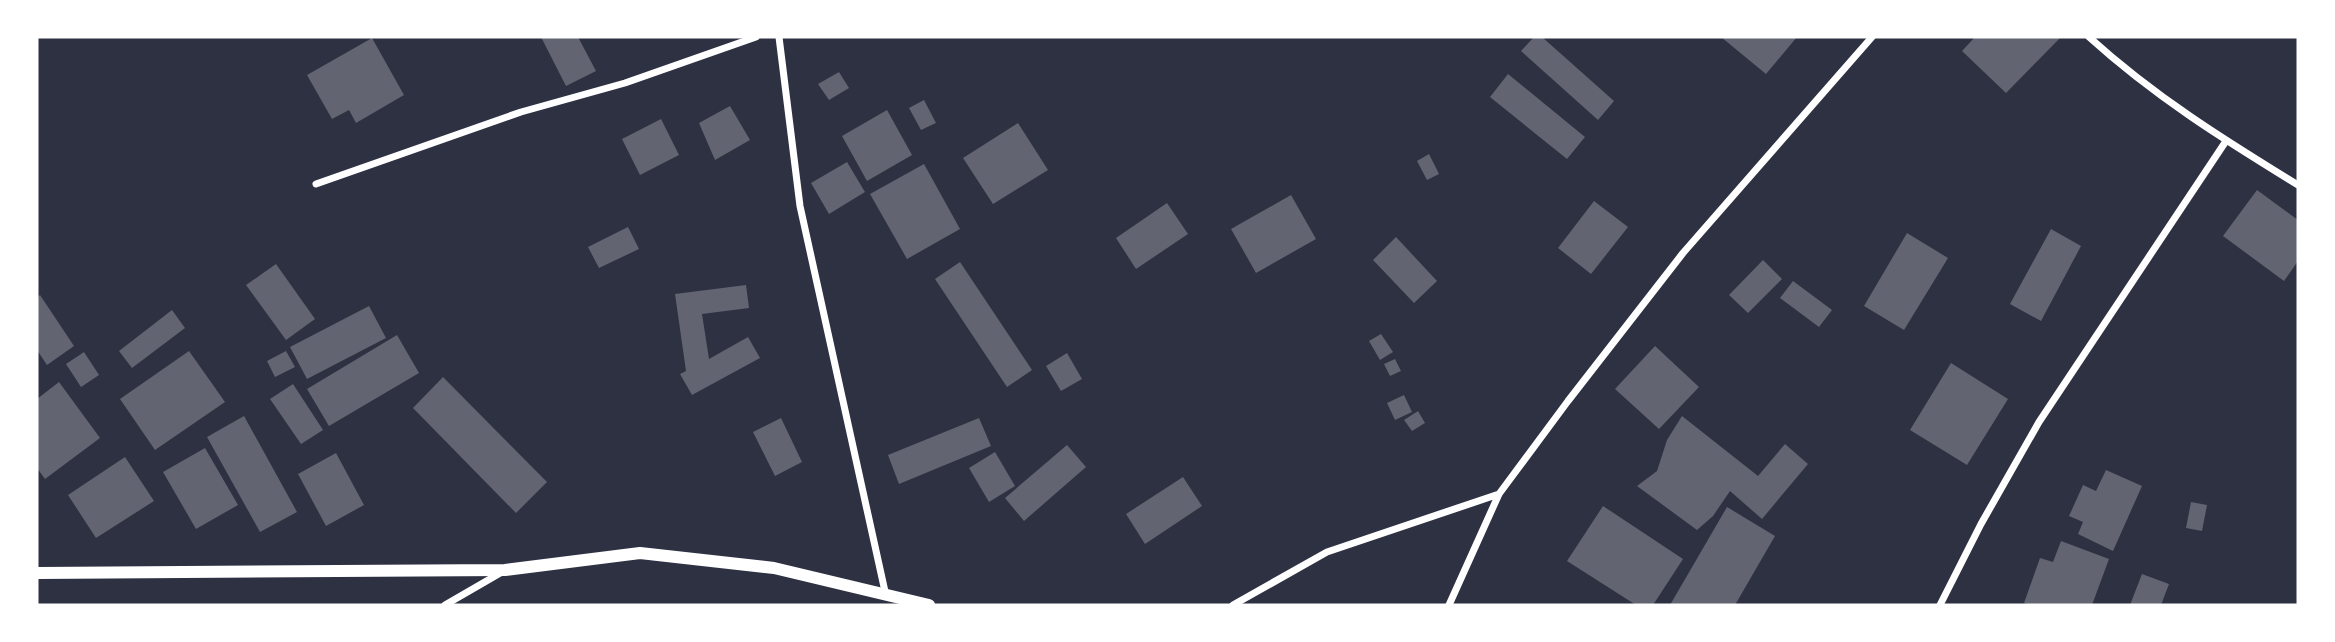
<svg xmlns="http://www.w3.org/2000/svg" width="2335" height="642" font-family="Roboto,sans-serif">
  <rect width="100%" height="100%" fill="#2d3142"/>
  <!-- building -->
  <path fill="#626471" d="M541,37H578L596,71L566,86Z
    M1534,37H1542L1614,101L1598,120L1521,51Z
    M1721,37H1797L1766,74Z
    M1975,37H2061L2006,93L1962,51Z
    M372,38L404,95L356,123L349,110L332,119L307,75Z
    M839,72L849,88L829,100L818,84Z
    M1508,74L1585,137L1567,159L1490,97Z
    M924,100L936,123L921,130L909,108Z
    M730,106L750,140L715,160L699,123Z
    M887,110L912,155L867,181L842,136Z
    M661,119L679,155L640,175L622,139Z
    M1018,123L1048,170L993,204L963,158Z
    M1429,154L1439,174L1427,180L1417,161Z
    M847,162L865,192L829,214L811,183Z
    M924,164L960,229L907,259L870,194Z
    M2257,190L2298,220V261L2284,281L2223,236Z
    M1291,195L1316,239L1256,273L1231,229Z
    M1594,201L1628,227L1591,274L1558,248Z
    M1167,203L1188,234L1136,269L1116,238Z
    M628,227L639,249L599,268L588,247Z
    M2051,229L2081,246L2041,321L2010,304Z
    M1907,233L1948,258L1904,330L1864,306Z
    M1396,237L1437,281L1414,303L1373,260Z
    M1763,260L1782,279L1748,313L1729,295Z
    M960,262L1032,370L1007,387L935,279Z
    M276,264L315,319L286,340L246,285Z
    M1793,281L1832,310L1819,327L1780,298Z
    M746,285L749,308L702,314L709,359L748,337L760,358L692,395L680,374L686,371L675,294Z
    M40,295L74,346L47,365L37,350V298Z
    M369,306L386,338L307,379L290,347Z
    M172,310L185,328L132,368L119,351Z
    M1381,334L1393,352L1380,360L1369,341Z
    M397,335L419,373L329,426L307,389Z
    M1655,346L1699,387L1659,429L1615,389Z
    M189,351L225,402L155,450L120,399Z
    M286,351L295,367L275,377L267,361Z
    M84,352L99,375L81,387L66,364Z
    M1067,353L1082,379L1061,391L1046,366Z
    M1395,359L1401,371L1390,376L1384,364Z
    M1951,363L2008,399L1967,465L1910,430Z
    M443,377L547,482L516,513L413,408Z
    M59,382L100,438L45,479L37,468V399Z
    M293,384L323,430L301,444L270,399Z
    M1404,395L1412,412L1395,420L1387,403Z
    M1418,411L1425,423L1412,431L1404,420Z
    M244,416L297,512L260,532L207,437Z
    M1682,416L1758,476L1785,444L1808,464L1762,519L1730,491L1713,516L1697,530L1637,486L1657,471L1667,440Z
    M781,418L802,462L775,476L753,432Z
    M979,418L991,446L899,484L888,455Z
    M1067,445L1086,467L1024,521L1005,498Z
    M205,448L238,505L196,529L163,472Z
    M995,452L1015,486L989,502L969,468Z
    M336,453L364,505L326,526L298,474Z
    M125,457L154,501L96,538L68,495Z
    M2106,470L2142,486L2113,551L2078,534L2083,522L2069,516L2083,485L2096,491Z
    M1183,477L1202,506L1145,544L1126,514Z
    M2191,502L2207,505L2202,531L2186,528Z
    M1603,506L1683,559L1653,605H1636L1567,561Z
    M1727,507L1775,536L1735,605H1670Z
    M2061,541L2109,559L2092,605H2030L2024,603L2040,558L2053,562Z
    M2142,574L2169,584L2161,605H2130Z"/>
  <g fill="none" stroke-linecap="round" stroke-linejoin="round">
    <!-- minor -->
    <path stroke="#fff" stroke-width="7" d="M779,37L800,206L886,596
      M2089,37C2154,96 2223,139 2298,185
      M316,184L521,112L625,83L756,37
      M445,605L502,572
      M1233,605L1327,552L1499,494
      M1449,605L1499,494L1568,401L1683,253L1872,37
      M1940,605L1981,524L2039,422L2226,141"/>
    <!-- tertiary -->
    <path stroke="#fff" stroke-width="12" d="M37,573L505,570L640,553L774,568L929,605"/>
  </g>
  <!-- border -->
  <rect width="2335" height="642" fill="none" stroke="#ffffff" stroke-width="77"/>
</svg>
